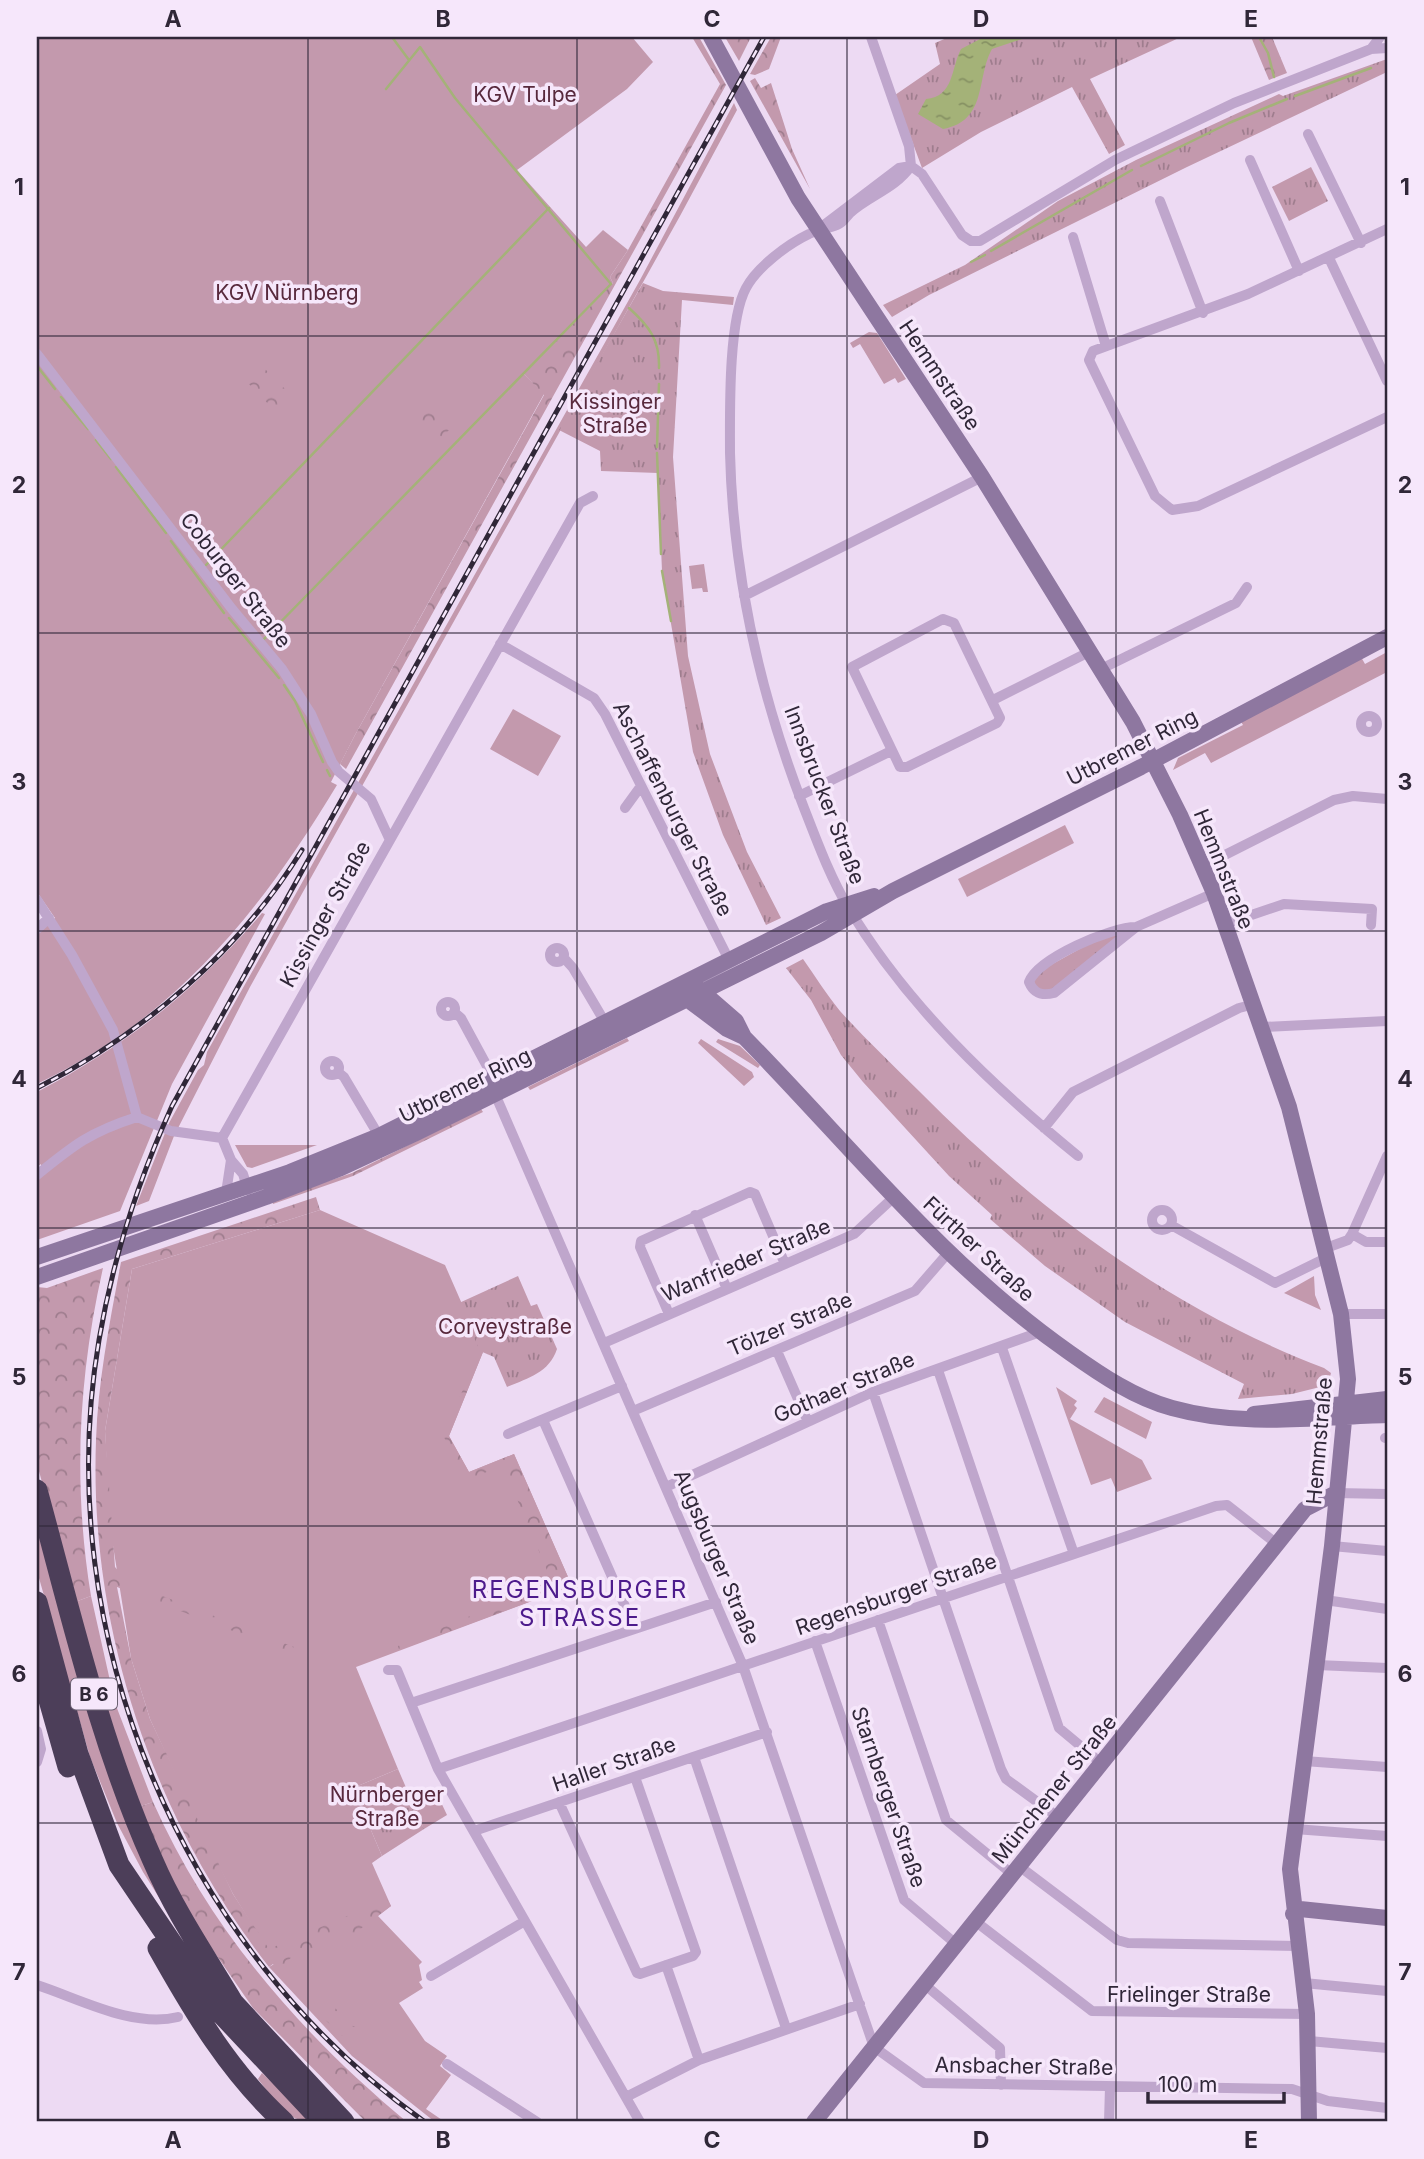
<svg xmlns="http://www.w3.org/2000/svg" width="1424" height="2159" font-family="Inter,sans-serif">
  <defs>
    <pattern id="forest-crowns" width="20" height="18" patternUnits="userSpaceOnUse" patternTransform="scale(1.75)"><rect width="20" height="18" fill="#c399ad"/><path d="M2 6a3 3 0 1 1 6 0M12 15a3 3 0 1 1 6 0" fill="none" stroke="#9f7d8e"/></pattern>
    <pattern id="park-tufts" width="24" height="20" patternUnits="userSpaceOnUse" patternTransform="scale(1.75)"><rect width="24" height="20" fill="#c399ad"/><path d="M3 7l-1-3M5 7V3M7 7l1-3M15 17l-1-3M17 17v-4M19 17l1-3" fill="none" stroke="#9f7d8e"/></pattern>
    <pattern id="water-ripples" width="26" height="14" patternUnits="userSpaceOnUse" patternTransform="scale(1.75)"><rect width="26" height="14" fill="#a4b278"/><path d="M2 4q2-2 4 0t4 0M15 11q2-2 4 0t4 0" fill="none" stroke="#869163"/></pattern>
  </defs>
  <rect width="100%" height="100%" fill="#eddaf3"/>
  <!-- green -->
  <path fill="#c399ad" d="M37,37H632L653,62L627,89L517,170L586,247L603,230L628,250L610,277L613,283L524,374L544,394L355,735L331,782L337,785C259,914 176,1017 37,1084V935L55,918L37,892Z
    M734,103L737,110L680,216L250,987L174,1136L149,1201L136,1206L169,1123L198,1070L204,1065L207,1052L640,280Z
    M869,332L877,333L906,379L898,383L895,378L884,384L860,344L853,348L850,343Z
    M704,564L708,592H703L702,588L692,589L689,566Z
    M1387,652V672L1211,763L1205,753L1173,770L1178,758L1243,725L1240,720L1361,657L1365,664Z
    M513,709L561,736L538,776L490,749Z
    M1065,825L1074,843L967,897L958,879Z
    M262,913L265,914L172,1084L120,1211L37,1240V1178L41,1175V1164L37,1167V1092C127,1045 196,990 262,913Z
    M627,1038L629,1041L530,1090L528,1087Z
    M701,1039L752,1072L754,1077L744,1086L698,1043Z
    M718,1039L740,1046L760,1065L758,1068L716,1042Z
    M235,1145H317L252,1168L247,1167Z
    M320,1210L445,1265L483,1352L449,1436L469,1472L514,1454L572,1586L356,1667L398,1769L353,1788L382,1856L372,1863L391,1906L378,1916L422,1962L419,1965L422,1980L419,1982L423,1988L399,2003L425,2041L447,2056L440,2066L451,2075L426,2109L445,2122H435L352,2056L269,1967L276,1963L233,1894L205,1839L150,1719L131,1658L110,1527L105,1431L132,1269Z
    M1314,1276L1315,1295L1321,1310L1284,1293Z
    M1056,1387L1077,1401L1074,1405L1077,1408L1070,1419L1142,1460L1152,1479L1117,1492L1111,1478L1091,1485Z
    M1104,1397L1152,1422L1146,1439L1094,1412Z
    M37,1513L182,1934L143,1872L117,1823L90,1757L37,1571Z
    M91,1596L115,1703L153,1802L141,1806L125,1771L75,1602Z
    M438,1796L447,1815L424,1829L413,1806Z"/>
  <!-- forest -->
  <path fill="url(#forest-crowns)" d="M692,37H699L726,85L346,769L340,764L355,735L544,395L524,374L613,283L610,277L628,250L720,84Z
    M725,37H751L739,61Z
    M771,37H781L769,69L755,75L750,74Z
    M1251,37H1272L1287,73L1269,80Z
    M755,78L761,88L771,83L792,149L810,189L750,81Z
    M264,368L293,397L277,413L248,383Z
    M427,408L449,430L435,444L412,424Z
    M481,1109L483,1112L353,1176L273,1204L272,1200L352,1173Z
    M316,1197L320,1210L132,1269L105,1431L115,1567L129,1583L294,1647L286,1651L117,1587L131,1658L150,1719L233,1894L269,1949L387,1899L391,1906L351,1936L345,1931L327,1947L322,1942L303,1957L297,1952L278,1970L273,1964L269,1967C153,1819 89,1629 96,1440C98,1380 110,1321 121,1262Z
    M103,1268C78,1378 73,1486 91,1596L75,1602L37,1464V1287L47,1288Z
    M459,1303L483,1352L449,1436L469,1472L514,1454L572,1586L399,1650L398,1646L552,1582L503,1466L465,1480L443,1435L480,1351Z
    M153,1802C210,1930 300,2033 407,2122H366L253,2008L192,1920L163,1868L141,1806Z
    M326,1999L353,2026H359L342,2036L313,2008Z
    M262,2073L314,2122C285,2122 275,2100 258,2079Z"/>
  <!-- park -->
  <path fill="url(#park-tufts)" d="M949,37H1181L1090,79L1125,145L1109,154L1072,87L981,132L922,168L895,95L940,64L935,43Z
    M1387,59V72L1187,167L929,295L892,317L883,305L965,265L1058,201L1136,160L1279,94L1283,96Z
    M1311,167L1328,201L1289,221L1272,187Z
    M643,283L663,291L734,297L733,305L682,300L673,457L688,656L710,754L747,852L781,918L766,925L723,835L693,752L662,571L658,473L601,471L600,451L559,430Z
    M1126,930L1051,992L1036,989L1033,978L1038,972L1085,946Z
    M803,959C815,976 827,995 840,1011C865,1039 893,1065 919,1091C1035,1208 1169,1309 1324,1368L1331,1373L1328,1385L1292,1394L1238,1399L1244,1384L1125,1322L1045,1266L990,1219L992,1215L949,1176L863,1082L841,1055L811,1000L786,968Z
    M518,1276L531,1306L537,1304L557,1349C549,1373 528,1378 507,1387L494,1357L480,1351L459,1303Z
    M398,1769L424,1829L382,1856L353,1788Z"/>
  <!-- water -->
  <path fill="url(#water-ripples)" d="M984,37H1028L992,49C976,77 988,121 943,129L918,114L926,99C954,97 951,68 961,49Z"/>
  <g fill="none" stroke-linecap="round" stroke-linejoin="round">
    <!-- stream -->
    <path stroke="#a4b278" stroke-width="2.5" d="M392,37L409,60
      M1259,37L1268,53L1274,77
      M386,89L420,47L455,98L611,284
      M1295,96L1371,68
      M1141,166L1229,123L1287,99
      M991,251L1132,170
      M971,262L985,255
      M629,308C649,326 660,340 659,368
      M37,366L55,389
      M61,397L88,429
      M96,440L111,459
      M657,447L659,384
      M657,453L661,554
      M116,467L166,533
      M171,541L224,613
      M206,565L549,208
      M662,571L671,621
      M229,618L279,678
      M264,639L611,284
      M284,685L295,701L323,762
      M327,770L330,776"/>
    <!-- street -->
    <path stroke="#bfa6cc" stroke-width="10" d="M871,37L909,146L911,166
      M1371,49L1380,37
      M1308,134L1361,243
      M1250,160L1299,271
      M911,166C895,189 870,195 850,213C846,217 843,223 837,225C828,229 818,229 809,234C788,244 757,267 746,288C728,321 730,413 730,453C733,576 760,694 804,808C817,841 830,877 848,907C906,1004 991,1085 1078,1156
      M1160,201L1203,313
      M820,228L899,168L911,166L922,174L962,235L971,241H980L1115,160L1234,103L1371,49L1387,48
      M1387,229L1248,294L1093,351L1089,360L1155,496L1172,510L1198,506L1387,417
      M1073,237L1106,346
      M1329,258L1387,381
      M37,354L232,609L282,669L311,714L332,762L339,772L371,799L389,838
      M744,596L982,477
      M943,619L954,623L1000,718L997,723L907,767H900L852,667Z
      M500,644L594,698L605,714L729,960
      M1101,669L1236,603L1247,587
      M993,700L1091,651
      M1361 724a8 8 0 1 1 16 0a8 8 0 1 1-16 0Z
      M799,796L891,751
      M625,808L641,786
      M1203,866L1334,800L1353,796L1387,799
      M37,900L72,955L113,1030L137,1117
      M1225,924L1284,904L1372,909L1371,925
      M1136,927C1111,927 1038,958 1029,982C1034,994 1042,996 1054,993L1136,927L1214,893
      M37,929L49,918
      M550 955a7 7 0 1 1 14 0a7 7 0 1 1-14 0Z
      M564,958L573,968L606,1024
      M441 1009a7 7 0 1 1 14 0a7 7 0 1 1-14 0Z
      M454,1012L461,1018L494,1079
      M1263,1027L1387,1021
      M325 1068a7 7 0 1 1 14 0a7 7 0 1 1-14 0Z
      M338,1072L344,1077L379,1136
      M495,1094L743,1666L874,2047L924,2083L1292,2089L1328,2101L1387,2108
      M137,1117L171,1131L222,1138
      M1044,1128L1073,1092L1239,1008L1255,1004
      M222,1138L580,503L593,496
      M222,1138L231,1160L243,1174L248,1190
      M37,1175C74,1145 90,1132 137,1117
      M226,1193L231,1160
      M1152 1220a10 10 0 1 1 20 0a10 10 0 1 1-20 0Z
      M695,1215L727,1289
      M1171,1225L1275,1283L1328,1257
      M1352,1234L1366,1242H1387
      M1326,1248L1348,1240L1352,1234L1387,1156
      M669,1314L640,1247L641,1241L750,1192L755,1194L785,1264
      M1341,1314H1387
      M604,1343L854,1234L894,1197
      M1002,1348L1074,1554
      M777,1351L808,1422
      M938,1370L1059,1728L1101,1763
      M873,1392L1001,1769L1006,1779L1058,1817
      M633,1411L915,1291L948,1253
      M543,1420L635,1629
      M508,1434L622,1386
      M1385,1438H1387
      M666,1487L873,1392L1040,1332
      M1336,1493L1387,1494
      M1332,1546L1387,1551
      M1325,1600L1387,1609
      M878,1620L946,1820L1012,1874
      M815,1641L904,1900L956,1944
      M1317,1665L1387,1668
      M388,1670H397L438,1769L640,2122
      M411,1703L716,1602
      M37,1731L41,1749L37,1762
      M694,1757L786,2028
      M1304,1761L1387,1767
      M438,1769L1216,1506L1227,1505L1277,1544
      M559,1802L637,1973L640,1974L693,1956L696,1952L635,1777
      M1295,1829L1387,1836
      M474,1831L767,1732
      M1019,1866L1117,1940L1128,1943L1297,1946
      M975,1921L1092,2011L1307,2014
      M666,1965L699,2060
      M431,1976L525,1921
      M1304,1983L1387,1991
      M924,1984L1000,2048L1001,2085
      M37,1985C80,1999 132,2028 178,2017
      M1309,2041L1387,2048
      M447,2064L537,2122
      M626,2097L699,2060L860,2004
      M1109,2122L1110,2087"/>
    <!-- secondary -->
    <path stroke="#8e77a0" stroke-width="16" d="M711,37L798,198L982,477L1133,722L1180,815L1214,893L1289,1107L1341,1314L1348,1379L1332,1546L1290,1869L1307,2014L1309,2122
      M698,988L736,1021L744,1037C850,1145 944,1265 1070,1353C1101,1375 1135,1398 1172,1408C1244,1428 1314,1417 1387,1415
      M687,992V999L727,1029L744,1037
      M37,1257L290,1172L379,1136L827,911L874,896
      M37,1277L266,1197L341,1168L414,1134L821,933L893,891L1141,767L1387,637
      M1254,1414L1387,1399
      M1293,1914L1300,1909L1387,1918
      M814,2122L1305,1509L1336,1493"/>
    <!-- highway -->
    <path stroke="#4c3e59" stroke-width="21" d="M37,1490C71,1614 100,1743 153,1861C175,1912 206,1957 234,2004
      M37,1602L78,1754L119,1865L215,2007L323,2122
      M37,1658L68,1767
      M158,1948C194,2012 230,2073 284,2122
      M226,1995L344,2122"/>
    <!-- rail casing -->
    <g stroke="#302738" stroke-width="5">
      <path id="rail" d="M37,1088C143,1034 239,952 302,850
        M425,2122C182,1950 49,1634 99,1340C113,1258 138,1181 172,1106L764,37"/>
    </g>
    <!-- rail -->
    <use href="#rail" stroke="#f6e7fb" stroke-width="2.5" stroke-dasharray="8" stroke-linecap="butt"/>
  </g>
  <!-- grid -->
  <path fill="none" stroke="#302738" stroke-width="2" stroke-opacity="0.55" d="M308,37V2122M577,37V2122M847,37V2122M1116,37V2122M37,336H1387M37,633H1387M37,931H1387M37,1228H1387M37,1526H1387M37,1823H1387"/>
  <g text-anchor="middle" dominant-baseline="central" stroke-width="7" stroke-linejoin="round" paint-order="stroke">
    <!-- shield labels -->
    <rect fill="#f6e7fb" stroke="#6b6172" stroke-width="2" x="71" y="1678.5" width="46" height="31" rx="5"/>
    <g font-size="19" font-weight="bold" fill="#302738">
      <text x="94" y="1694">B 6</text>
    </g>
    <!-- park labels -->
    <g font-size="21" fill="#58293d" stroke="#f6e7fb">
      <text x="525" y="94">KGV Tulpe</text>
      <text x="287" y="292">KGV Nürnberg</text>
      <text x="615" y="401">Kissinger<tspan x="615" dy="24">Straße</tspan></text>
      <text x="505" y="1326">Corveystraße</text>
      <text x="387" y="1794">Nürnberger<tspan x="387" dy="24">Straße</tspan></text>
    </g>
    <!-- street labels -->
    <g font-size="21" fill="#302738" stroke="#f6e7fb">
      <text transform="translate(940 375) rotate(56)">Hemmstraße</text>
      <text transform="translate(236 580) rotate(52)">Coburger Straße</text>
      <text transform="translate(1132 747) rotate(-27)">Utbremer Ring</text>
      <text transform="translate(825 795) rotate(69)">Innsbrucker Straße</text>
      <text transform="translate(673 809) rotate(63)">Aschaffenburger Straße</text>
      <text transform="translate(1224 869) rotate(68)">Hemmstraße</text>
      <text transform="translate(325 914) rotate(-61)">Kissinger Straße</text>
      <text transform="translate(465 1085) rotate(-26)">Utbremer Ring</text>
      <text transform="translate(979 1249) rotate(43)">Fürther Straße</text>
      <text transform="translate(746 1260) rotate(-23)">Wanfrieder Straße</text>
      <text transform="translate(790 1324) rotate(-23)">Tölzer Straße</text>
      <text transform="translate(844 1387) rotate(-23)">Gothaer Straße</text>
      <text transform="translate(1319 1441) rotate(-85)">Hemmstraße</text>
      <text transform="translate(717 1557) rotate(67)">Augsburger Straße</text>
      <text transform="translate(896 1594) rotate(-19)">Regensburger Straße</text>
      <text transform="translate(614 1764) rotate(-19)">Haller Straße</text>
      <text transform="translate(1054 1789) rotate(-51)">Münchener Straße</text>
      <text transform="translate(889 1797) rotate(71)">Starnberger Straße</text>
      <text x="1189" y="1994">Frielinger Straße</text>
      <text transform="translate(1024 2066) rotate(1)">Ansbacher Straße</text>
    </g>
    <!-- quarter labels -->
    <g font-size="24" letter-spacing="2" fill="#4d1b8c" stroke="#f6e7fb">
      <text x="580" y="1589">REGENSBURGER<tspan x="580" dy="28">STRASSE</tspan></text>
    </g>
  </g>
  <!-- border -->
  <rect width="1424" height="2159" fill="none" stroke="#f6e7fb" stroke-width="77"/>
  <!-- scale -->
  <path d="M1148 2092v10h136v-10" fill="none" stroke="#302738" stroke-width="3.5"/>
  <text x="1158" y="2092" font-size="21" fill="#302738" stroke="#f6e7fb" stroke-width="5" paint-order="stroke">100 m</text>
  <rect x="38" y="38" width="1348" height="2082" fill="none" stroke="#302738" stroke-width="2.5"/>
  <g font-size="23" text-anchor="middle" font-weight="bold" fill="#302738">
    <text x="173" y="27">A</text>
    <text x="443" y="27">B</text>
    <text x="712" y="27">C</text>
    <text x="981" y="27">D</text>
    <text x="1251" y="27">E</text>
    <text x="19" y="195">1</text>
    <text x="1405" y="195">1</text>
    <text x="19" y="493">2</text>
    <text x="1405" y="493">2</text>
    <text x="19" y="790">3</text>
    <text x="1405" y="790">3</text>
    <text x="19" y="1087">4</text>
    <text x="1405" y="1087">4</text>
    <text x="19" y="1385">5</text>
    <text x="1405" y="1385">5</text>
    <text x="19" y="1682">6</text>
    <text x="1405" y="1682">6</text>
    <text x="19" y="1980">7</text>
    <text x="1405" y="1980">7</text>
    <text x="173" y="2148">A</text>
    <text x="443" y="2148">B</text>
    <text x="712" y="2148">C</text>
    <text x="981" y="2148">D</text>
    <text x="1251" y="2148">E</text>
  </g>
</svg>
